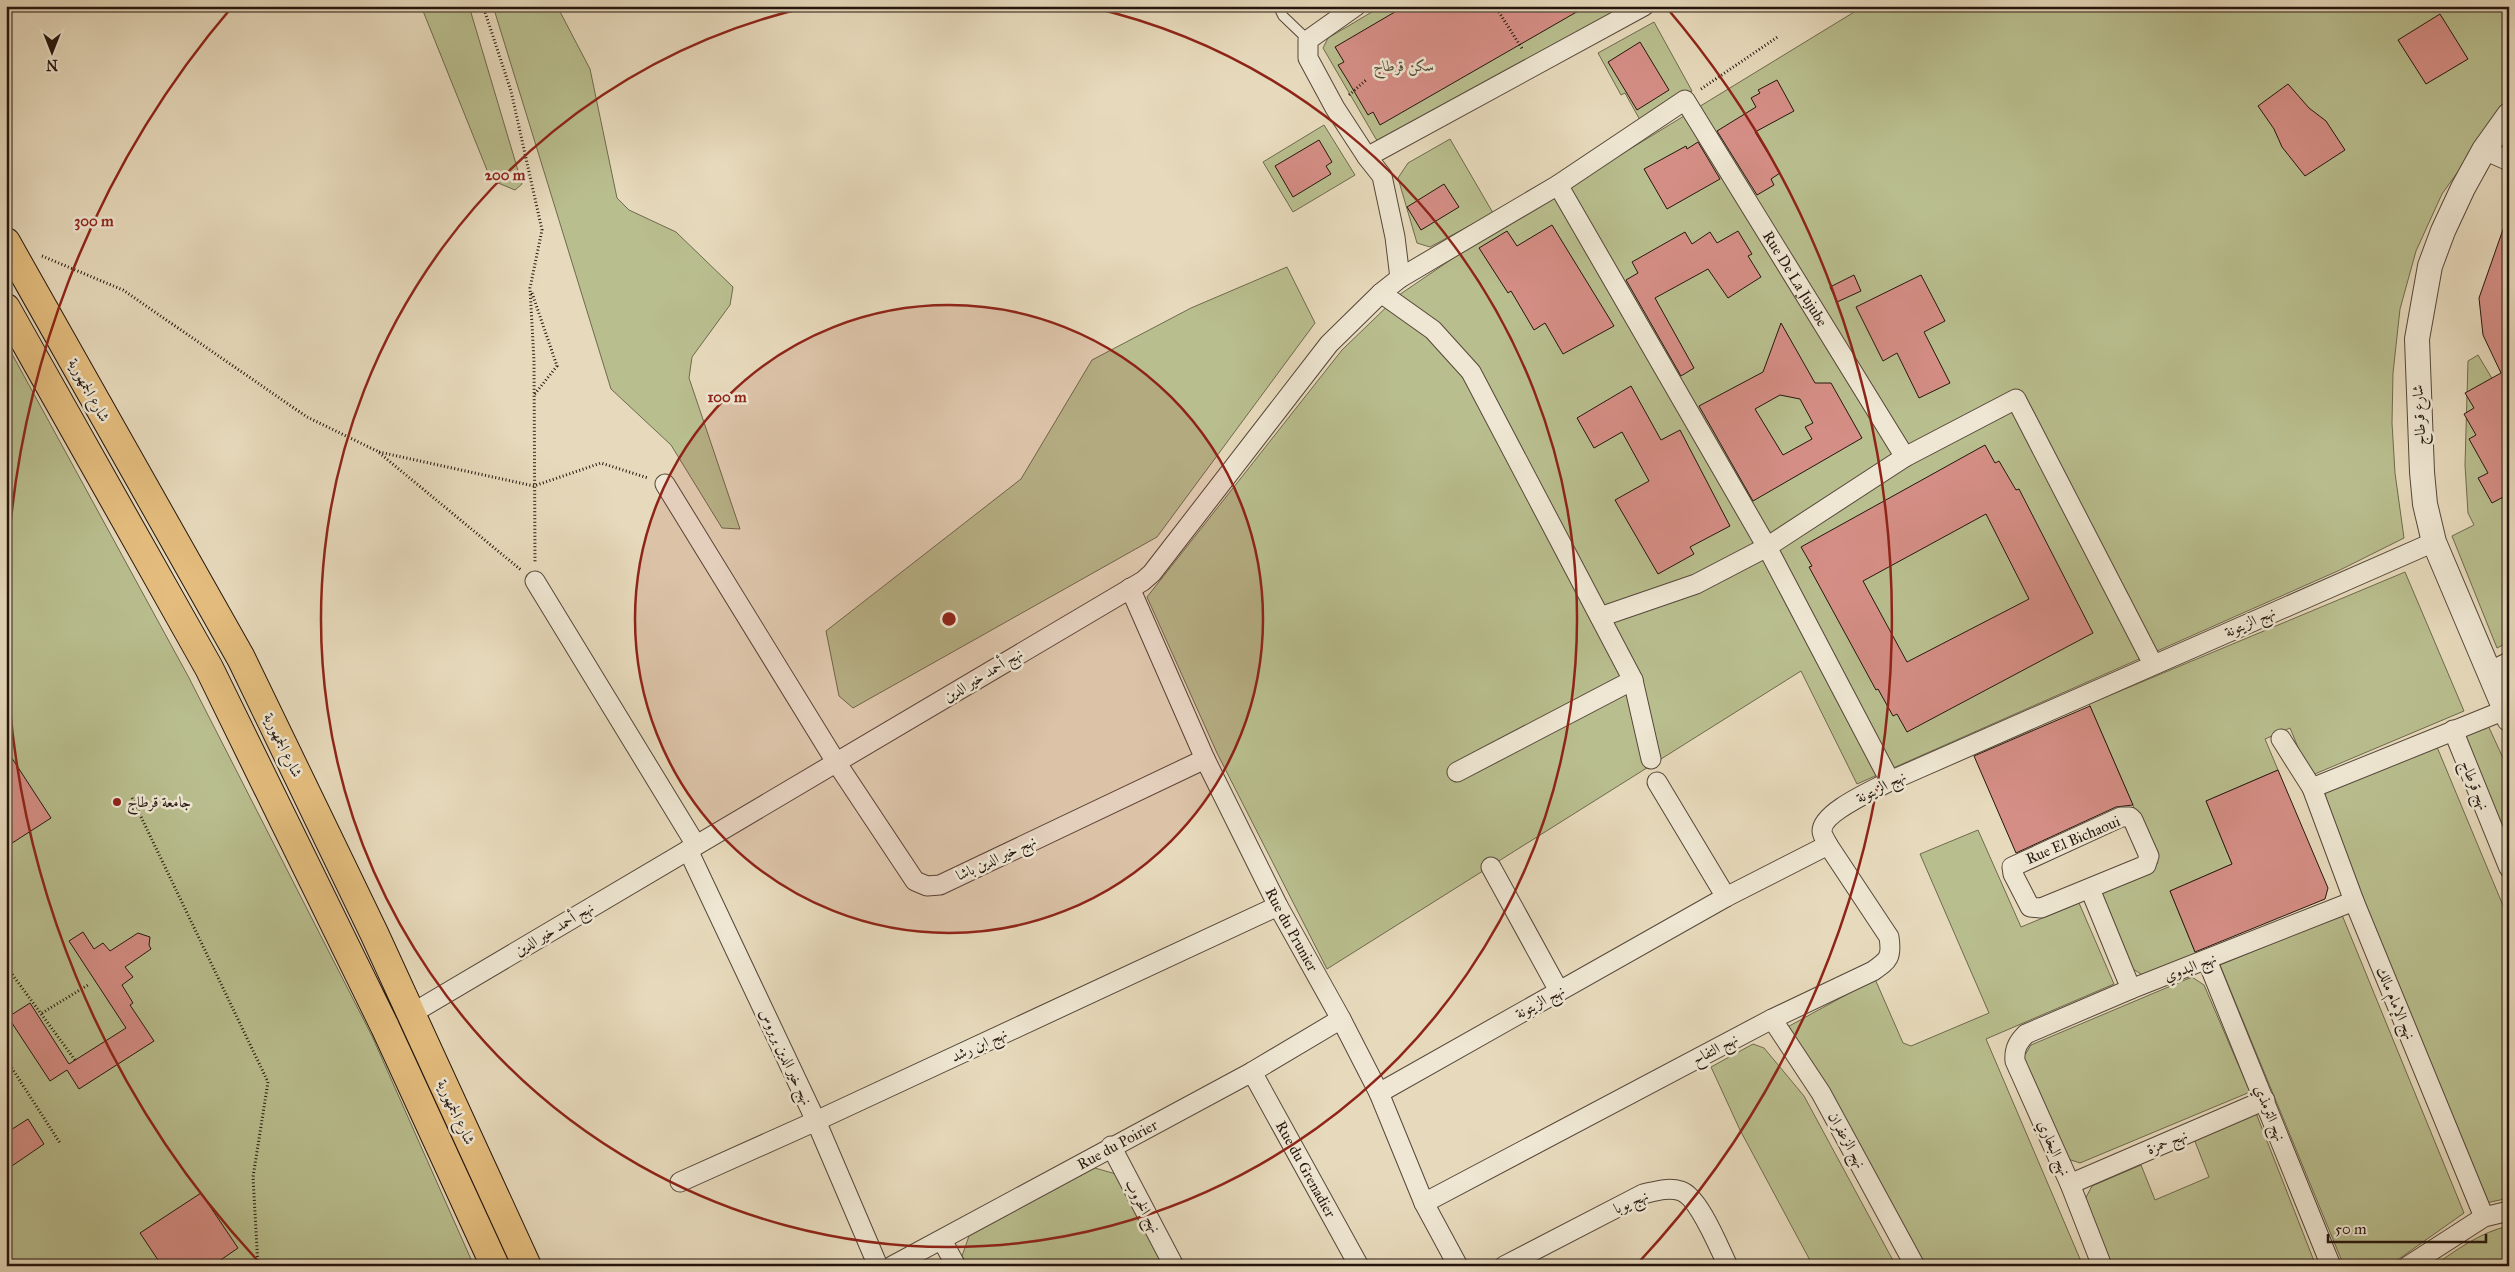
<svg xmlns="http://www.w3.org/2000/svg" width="2515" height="1272" font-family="'IM FELL Great Primer',Amiri,serif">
  <rect width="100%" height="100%" fill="#e7dabc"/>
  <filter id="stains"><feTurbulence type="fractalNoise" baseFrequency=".004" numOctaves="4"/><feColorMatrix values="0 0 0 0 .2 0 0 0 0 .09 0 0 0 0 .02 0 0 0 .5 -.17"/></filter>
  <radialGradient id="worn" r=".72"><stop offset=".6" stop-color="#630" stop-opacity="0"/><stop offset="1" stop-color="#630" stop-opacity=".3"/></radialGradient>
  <!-- green -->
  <path fill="#b9be8e" stroke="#6e6a4e" d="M421,6H469L522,184L515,190L491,180Z
    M493,6H557L590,69L617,198L629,210L676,232L733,287L730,305L692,357L689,378L740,529L722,528L671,445L611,389Z
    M1382,6H1628L1386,146L1376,139L1323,48L1328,38Z
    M1864,6H2509V100L2442,194L2416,251L2400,309L2393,373L2392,423L2395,473L2404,538L2340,570L1857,784L1801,671L1327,969L1217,753L1147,597L1342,350L1399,295L1468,248Z
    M1654,22L1692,91L1640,120L1625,93L1621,95L1598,53Z
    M1324,125L1355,175L1293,212L1263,162Z
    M1450,139L1493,213L1430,247L1417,243L1398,178L1408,163Z
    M1287,267L1315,323L1157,537L853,708L839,696L826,631L1021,479L1092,360L1191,308Z
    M6,343L188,676L372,1036L474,1266H6Z
    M2478,355L2509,407V642L2497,648L2452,536L2474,525L2468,513L2465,465L2468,361Z
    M2405,572L2464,711L2310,776L2290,728L2265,739L2278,770L2206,801L2232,864L2170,891L2196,954L2144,976L2130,967L2101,898L2104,886L2158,863L2089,704Z
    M2486,721L2509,771V857L2458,732Z
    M2437,747L2509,920V1198L2486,1203L2321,807L2326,792Z
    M1978,830L2021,927L2079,903L2114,984L1986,1039L2083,1266H1926L1823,1080L1782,1030L1875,979L1903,1043L1911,1046L1989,1013L1920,854Z
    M2342,915L2464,1213L2389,1266H2344L2220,965Z
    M2192,977L2204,985L2250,1092L2080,1163L2065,1158L2023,1058L2031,1045Z
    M1753,1044L1764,1048L1804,1096L1896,1266H1813L1740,1130L1711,1067Z
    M2256,1113L2316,1266H2109L2083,1203L2092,1186L2141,1165L2155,1200L2209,1177L2194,1139Z
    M1095,1168L1116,1174L1164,1266H967L962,1256L969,1236Z
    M2509,1226V1266H2433C2457,1250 2480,1232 2509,1226Z"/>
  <!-- building -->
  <path fill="#d58e85" stroke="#24160e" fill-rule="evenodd" d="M1405,6H1587L1380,125L1373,112L1368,115L1348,81L1338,65L1344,62L1335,47Z
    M2440,14L2468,59L2426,84L2398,40Z
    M1640,42L1669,90L1637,110L1608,62Z
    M1777,80L1794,111L1755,132L1780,173L1771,179L1774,185L1757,195L1717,131L1756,107L1751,98L1760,93L1758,90Z
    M2288,84L2309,108L2326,121L2345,150L2305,176L2282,147L2274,129L2258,106Z
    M1319,140L1332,162L1326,166L1331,174L1293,197L1275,166Z
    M1698,142L1720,179L1667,209L1644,169L1686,146L1687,149Z
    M1444,184L1459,207L1421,230L1407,207Z
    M2507,218H2509V494L2492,503L2478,478L2488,473L2469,439L2476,435L2464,414L2474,408L2465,393L2501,373L2483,335L2479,298Z
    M1552,225L1614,326L1563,354L1545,323L1534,330L1511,291L1508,293L1479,248L1507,231L1517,246Z
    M1738,231L1752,254L1748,256L1761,277L1728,298L1708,269L1655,298L1694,368L1681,376L1626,280L1638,273L1632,262L1685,232L1692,244L1710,232L1717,243Z
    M1854,275L1861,291L1837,302L1830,287Z
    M1921,275L1945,321L1924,332L1950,383L1919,398L1897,353L1883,361L1856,307Z
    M1781,323L1815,383H1831L1862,438L1753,501L1699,406L1763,372ZM1780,395L1800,399L1813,423L1805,427L1812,439L1783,455L1755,409Z
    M1631,386L1661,440L1680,430L1730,526L1690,547L1694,554L1658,574L1615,500L1649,481L1622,432L1594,448L1577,418Z
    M1985,445L1995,463L1999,461L2016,490L2019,489L2093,633L1907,732L1897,714L1893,716L1878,689L1876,690L1809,567L1812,566L1801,547ZM1986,514L2029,599L1907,662L1863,581Z
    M2090,706L2133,805L2116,807L2016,853L1974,756Z
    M6,749L51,818L6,847Z
    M2278,770L2328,888L2325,899L2195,952L2170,891L2232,864L2206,801Z
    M83,932L94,949L103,943L110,951L138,933L150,937L149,945L151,949L125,967L133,977L122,985L133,1003L130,1005L154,1041L79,1089L67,1070L50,1081L8,1017L30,1003L69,1064L126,1028L69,941Z
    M28,1119L44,1144L6,1170V1133Z
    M201,1193L238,1248L212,1266H162L140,1233Z"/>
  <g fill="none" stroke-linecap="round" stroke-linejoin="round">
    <!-- service casing -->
    <g stroke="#55473a" stroke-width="11">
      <path id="service" d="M1278,6L1283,16L1308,40"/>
    </g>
    <!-- minor casing -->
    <g stroke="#55473a" stroke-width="21">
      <g id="minor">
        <path d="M1356,6L1308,40V58L1335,108L1367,157L1382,176L1395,237L1400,278"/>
        <path d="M2484,150L2509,161"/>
        <path d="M1367,157L1644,6"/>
        <path d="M1558,185L1767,547L1890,781"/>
        <path d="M1381,293L1433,330L1471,372L1633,680L1651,759"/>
        <path d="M665,484L836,762L915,881L927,886L940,885L1205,759"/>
        <path d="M535,581L696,845"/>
        <path id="s1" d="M1130,588L1205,759L1278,906L1341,1019L1379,1093L1424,1203L1458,1266"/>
        <path d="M1600,617L1696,584L1767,547L1905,457L2016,399L2153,664"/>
        <path d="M2489,672L2509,662"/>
        <path d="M2453,730L2509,868"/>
        <path d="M2281,739L2312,788L2354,901L2484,1217"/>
        <path d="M1457,772L1633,680"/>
        <path d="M1657,782L1726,897"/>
        <path d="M2312,788L2505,710"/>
        <path d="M2121,817H2130L2133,820L2149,856L2146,865L2041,908L2030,907L2013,874L2012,867Z"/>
        <path d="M688,850L816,1121L878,1266"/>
        <path d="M1491,867L1559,991"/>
        <path d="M2090,889L2131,989"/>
        <path d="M2207,960L2331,1266"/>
        <path id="s2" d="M411,1014L1143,581L1152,573L1329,344L1381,293L1400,278L1558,185L1685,100L1905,457"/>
        <path d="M1772,1019L1821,1093L1915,1266"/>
        <path id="s3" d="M1252,1072L1359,1266"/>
        <path d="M1379,1093L1726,897L1828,845C1826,841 1822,835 1822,831C1822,812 1874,790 1890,781L2434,542"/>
        <path d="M1111,1146L1174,1266"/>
        <path d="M680,1182L816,1121L1278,906"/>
        <path d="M2070,1184L2265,1100"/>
        <path d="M1424,1203L1772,1019L1873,971C1889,960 1892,957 1889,937L1828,845"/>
        <path d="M942,1240L956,1266"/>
        <path id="s4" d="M892,1266L1252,1072L1341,1019"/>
        <path d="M1504,1266L1643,1194C1656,1191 1668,1187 1681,1191C1699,1197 1719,1248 1728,1266"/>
        <path d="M2102,1266L2070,1184L2015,1061C2014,1049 2018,1042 2026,1034L2131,989L2354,901"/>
        <path d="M2408,1266L2484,1217L2509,1211"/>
      </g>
    </g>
    <!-- tertiary casing -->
    <g stroke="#55473a" stroke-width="26">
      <path id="tertiary" d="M2509,115L2484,150L2463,188L2443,231L2430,266L2417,339L2422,472L2425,504L2434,542L2509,719"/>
    </g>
    <!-- trunk casing -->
    <g stroke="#24160e" stroke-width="30">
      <path id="trunk" d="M6,242L241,658L374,933L527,1266
        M6,308L209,668L385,1027L495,1266"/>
    </g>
    <!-- path -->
    <path stroke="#24160e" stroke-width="3" stroke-dasharray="1 2.5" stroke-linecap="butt" d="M483,6L511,91L542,230L530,288L534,361L535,563
      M1495,6L1523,50
      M1701,89L1779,36
      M1349,95L1366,80
      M42,256L123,290L307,417L377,451L521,570
      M532,293L557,366L534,395
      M379,452L534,486L601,463L648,478
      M132,798L268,1082L253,1177L258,1266
      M6,966L75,1060
      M42,1013L88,985
      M6,1059L60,1143"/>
    <!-- service -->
    <use href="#service" stroke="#efe7d3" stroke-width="9"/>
    <!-- minor -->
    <use href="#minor" stroke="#efe7d3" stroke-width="19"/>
    <!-- tertiary -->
    <use href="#tertiary" stroke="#efe7d3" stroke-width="24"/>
    <!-- trunk -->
    <use href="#trunk" stroke="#e4bd7e" stroke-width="28"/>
  </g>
  <!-- distance rings -->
  <circle cx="949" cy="619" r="314" fill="#8f2418" fill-opacity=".12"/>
  <g fill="none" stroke="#8f2418" stroke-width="2.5">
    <circle cx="949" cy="619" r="314"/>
    <path d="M1090 7A628 628 0 1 1 808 7"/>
    <path d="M259 1262A943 943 0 0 1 6 644M6 594A943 943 0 0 1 232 7M1666 7A943 943 0 0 1 1639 1262"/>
  </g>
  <!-- markers -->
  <circle fill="#8f2418" stroke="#efe7d3" stroke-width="2" cx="117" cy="802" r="5"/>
  <g text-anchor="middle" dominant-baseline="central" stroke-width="5" stroke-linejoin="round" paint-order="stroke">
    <!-- park labels -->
    <g font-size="15" font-style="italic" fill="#514834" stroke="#efe7d3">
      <text x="1404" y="66">سكن قرطاج</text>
    </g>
    <!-- street labels -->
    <g font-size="15" fill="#24160e" stroke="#efe7d3">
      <text stroke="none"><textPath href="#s2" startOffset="1795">Rue De La Jujube</textPath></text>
      <text transform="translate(89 390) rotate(61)">شارع الجمهورية</text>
      <text transform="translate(2419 415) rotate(-93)">شارع قرطاج</text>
      <text transform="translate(2250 622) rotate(-24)">نهج الزيتونة</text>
      <text transform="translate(983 675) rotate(-31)">نهج أحمد خير الدين</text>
      <text transform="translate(283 745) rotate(64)">شارع الجمهورية</text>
      <text transform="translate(2475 785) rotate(68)">نهج قرطاج</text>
      <text transform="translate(1881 787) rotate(-27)">نهج الزيتونة</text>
      <text transform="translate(2073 840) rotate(-23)">Rue El Bichaoui</text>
      <text transform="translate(996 858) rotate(-25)">نهج خير الدين باشا</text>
      <text transform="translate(554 929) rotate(-31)">نهج أحمد خير الدين</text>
      <text stroke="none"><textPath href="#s1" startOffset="378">Rue du Prunier</textPath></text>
      <text transform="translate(2190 967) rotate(-21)">نهج البدوي</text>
      <text transform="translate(1540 1002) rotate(-29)">نهج الزيتونة</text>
      <text transform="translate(2396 1003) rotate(67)">نهج الإمام مالك</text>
      <text transform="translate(979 1045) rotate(-25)">نهج ابن رشد</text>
      <text transform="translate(1715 1049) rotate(-28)">نهج التفاح</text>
      <text transform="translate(786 1057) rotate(65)">نهج خير الدين بربروس</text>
      <text transform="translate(456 1112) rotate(65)">شارع الجمهورية</text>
      <text transform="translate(2270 1113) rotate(68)">نهج الترمذي</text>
      <text transform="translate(1847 1140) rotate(61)">نهج الزعفران</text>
      <text transform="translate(2167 1142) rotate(-22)">نهج حمزة</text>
      <text stroke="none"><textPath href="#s4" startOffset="256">Rue du Poirier</textPath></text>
      <text transform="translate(2054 1148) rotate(66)">نهج البخاري</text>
      <text stroke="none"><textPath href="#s3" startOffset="111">Rue du Grenadier</textPath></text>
      <text transform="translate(1631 1202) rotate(-24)">نهج يوبا</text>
      <text transform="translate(1143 1206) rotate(62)">نهج الخروب</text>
    </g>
    <!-- poi labels -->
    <g font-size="15" fill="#24160e" stroke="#efe7d3" text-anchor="start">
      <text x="127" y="802">جامعة قرطاج</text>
    </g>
  </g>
  <circle cx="949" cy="619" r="8" fill="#8f2418" stroke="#efe7d3" stroke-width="2.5"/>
  <g font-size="15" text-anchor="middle" font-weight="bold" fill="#8f2418" stroke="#efe7d3" stroke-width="5" stroke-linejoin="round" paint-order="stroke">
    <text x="505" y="180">200 m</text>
    <text x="94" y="226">300 m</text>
    <text x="727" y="402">100 m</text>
  </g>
  <!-- margin -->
  <rect width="2515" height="1272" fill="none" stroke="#e7dabc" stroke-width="25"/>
  <rect x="8" y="8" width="2500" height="1257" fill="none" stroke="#24160e" stroke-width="2.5"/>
  <rect x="12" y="12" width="2490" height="1247" fill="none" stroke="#24160e"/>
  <!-- north arrow -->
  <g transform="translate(52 52) rotate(180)" stroke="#efe7d3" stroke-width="4" paint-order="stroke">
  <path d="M0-4L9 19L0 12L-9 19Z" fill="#24160e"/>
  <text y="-8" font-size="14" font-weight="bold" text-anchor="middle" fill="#24160e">N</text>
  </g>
  <!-- scale -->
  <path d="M2328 1234v8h158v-8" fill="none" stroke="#24160e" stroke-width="2.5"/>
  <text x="2335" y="1234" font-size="15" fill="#24160e" stroke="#efe7d3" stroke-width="4" paint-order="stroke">50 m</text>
  <rect width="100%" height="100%" filter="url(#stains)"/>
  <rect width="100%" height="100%" fill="url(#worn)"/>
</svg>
